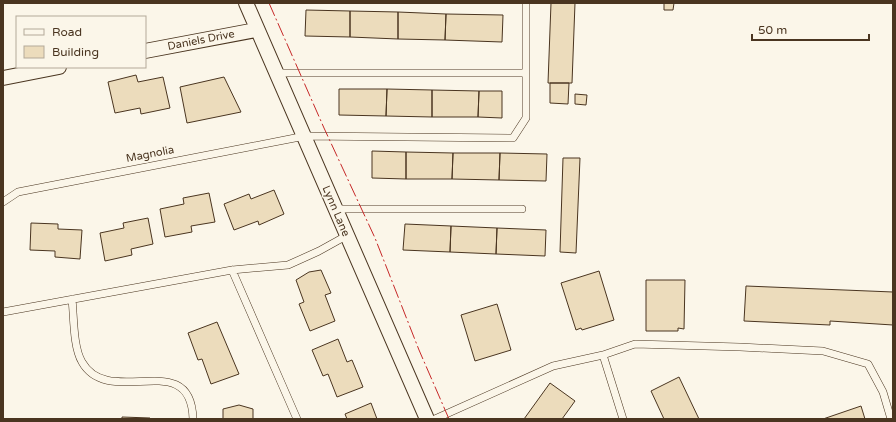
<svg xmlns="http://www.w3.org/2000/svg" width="896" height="422" font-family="'Varela Round',sans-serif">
  <rect width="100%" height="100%" fill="#fbf6e9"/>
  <!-- building -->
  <path fill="#ecdcbc" stroke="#4a3520" d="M551,3H575L572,83H548Z
    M664,3H674L673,10H664Z
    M306,10L350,11V37L305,36Z
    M350,11L398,12V39L350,37Z
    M398,12L446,14L445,40L398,39Z
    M446,14L503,15L502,42L445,40Z
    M136,75L138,82L163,77L170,108L141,114L140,108L115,113L108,82Z
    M224,77L241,112L187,123L180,87Z
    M550,83H569L568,104L550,103Z
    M339,89H387L386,116L339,115Z
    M387,89L432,90V117L386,116Z
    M432,90L479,91L478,117H432Z
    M479,91H502V118L478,117Z
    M575,94L587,95L586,105L575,104Z
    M372,151L406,152V179L372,178Z
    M406,152L453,153L452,179H406Z
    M453,153H500L499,180L452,179Z
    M500,153L547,154L546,181L499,180Z
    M563,158H580L576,253L560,252Z
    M274,190L284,214L259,225L258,221L234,230L224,204L249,194L251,199Z
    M209,193L215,222L191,226L192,232L165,237L160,209L184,204L183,198Z
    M148,218L153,244L131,249L132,255L105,261L100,233L124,228L123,223Z
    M31,223L58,224V229L82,230L80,259L55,257V251L30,250Z
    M405,224L451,226L450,252L403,250Z
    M451,226L497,228L496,254L450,252Z
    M497,228L546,230L545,256L496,254Z
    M321,270L331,293L325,295L335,321L310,331L299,304L304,302L296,280L309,272Z
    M599,271L614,320L582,330L581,328L576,330L561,283Z
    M646,280H685L684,329L678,328V331H646Z
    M746,286L893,292V325L830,321V325L744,321Z
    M497,304L511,350L475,361L461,315Z
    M217,322L239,374L211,384L202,359L198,360L188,333Z
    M338,339L347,362L352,360L363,387L337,397L328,374L323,376L312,350Z
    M679,377L699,419H664L651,391Z
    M550,383L575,401L562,419H524Z
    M371,403L377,419H347L345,414Z
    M239,405L253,409V419H223V409Z
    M861,406L865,419H823Z
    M122,417L150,418V419H122Z"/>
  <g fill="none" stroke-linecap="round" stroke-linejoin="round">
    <!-- service casing -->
    <g stroke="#4a3520" stroke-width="8">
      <path id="service" d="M276,73H526
        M3,202L18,192L305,136L513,138L526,118V3
        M335,209H522
        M232,270L297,419
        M72,299C74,317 73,347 82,362C109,410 191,346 193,419
        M3,312L232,270L288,265L319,251L346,236
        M435,419L553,366L603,355
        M623,419L603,355L635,344L740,347L823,351L868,364L883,392L891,419"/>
    </g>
    <!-- minor casing -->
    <g stroke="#4a3520" stroke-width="16">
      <path id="minor" d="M246,3L427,419
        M145,51L256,30
        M3,78L59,67"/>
    </g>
    <!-- service -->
    <use href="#service" stroke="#fbf6e9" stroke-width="7"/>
    <!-- minor -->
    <use href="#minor" stroke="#fbf6e9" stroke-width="14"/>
    <!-- power -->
    <path stroke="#c62828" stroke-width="1" stroke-dasharray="14 3 2 3" stroke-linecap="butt" d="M269,3L324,128L375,238L419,350L449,419"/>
  </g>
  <g text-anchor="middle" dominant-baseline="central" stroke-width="3" stroke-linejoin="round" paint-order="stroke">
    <!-- street labels -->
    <g font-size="11" fill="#4a3520" stroke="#fbf6e9">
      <text transform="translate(201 40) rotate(-11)">Daniels Drive</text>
      <text transform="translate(150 154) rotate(-11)">Magnolia</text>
      <text transform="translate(336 211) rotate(67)">Lynn Lane</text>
    </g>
  </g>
  <!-- border -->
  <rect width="896" height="422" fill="none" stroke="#4a3520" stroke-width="8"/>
  <!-- legend -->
  <rect x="16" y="16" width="130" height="52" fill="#fbf6e9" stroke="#b4a999"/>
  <rect x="24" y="29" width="20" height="6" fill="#fbf6e9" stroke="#b4a999"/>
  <text x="52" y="36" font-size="12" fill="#4a3520">Road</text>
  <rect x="24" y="46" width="20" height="12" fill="#ecdcbc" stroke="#b4a999"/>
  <text x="52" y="56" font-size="12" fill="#4a3520">Building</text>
  <!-- scale -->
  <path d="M752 34v6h117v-6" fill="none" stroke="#4a3520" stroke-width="2"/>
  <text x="758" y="34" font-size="12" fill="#4a3520" stroke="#fbf6e9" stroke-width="3" paint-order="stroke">50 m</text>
</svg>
